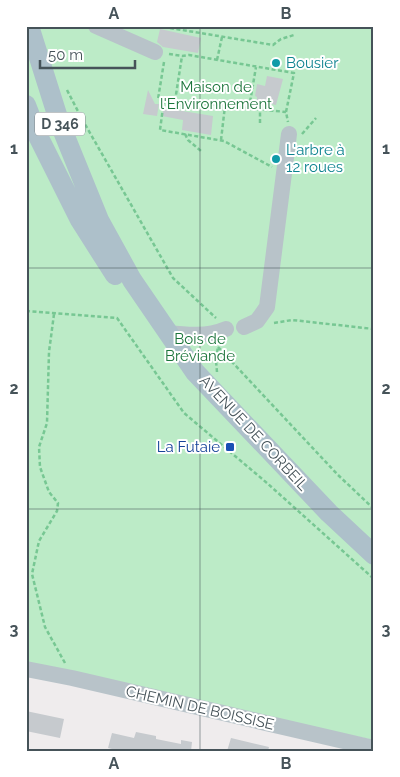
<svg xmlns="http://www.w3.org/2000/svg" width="400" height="777" font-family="Raleway,sans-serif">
  <rect width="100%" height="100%" fill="#efeced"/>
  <!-- green -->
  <path fill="#bcebc7" d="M26,26H374V740L26,668Z"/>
  <!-- building -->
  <path fill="#c6cace" d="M160,29L201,38L198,53L163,47L157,42Z
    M267,76L283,79L276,105L257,101V97L255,96L257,84L265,86Z
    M148,90L155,104H159L157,116L143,114Z
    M164,108L213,116L211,135L182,130L183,120L162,116Z
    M26,711L64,719L60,738L26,731Z
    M136,732L156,736V739L181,744V740L192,742L191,751H136L127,749V751H120L108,748L112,733L134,738Z
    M231,738L269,747L268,751H227Z"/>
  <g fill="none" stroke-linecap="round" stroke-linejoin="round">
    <!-- path -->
    <path stroke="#77c793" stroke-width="2.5" stroke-dasharray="4 2.5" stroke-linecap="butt" d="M170,28L273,45L281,39L294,35
      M169,54L182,56L189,55L294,73L286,112L288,122
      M217,60L222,37
      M164,62L158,99L286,112
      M67,90L82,119L173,278L216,318
      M164,100L160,130L224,141L272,167
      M175,101L182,56
      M249,108L256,67
      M260,123V109
      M185,134L188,140L201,151
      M302,134L316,118
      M221,140L225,106
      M26,311L117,318L184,413L267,483L374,579
      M54,314L49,352L47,423L39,447L40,467L49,492L58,503L57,511L39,541L32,574L45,627L65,663
      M274,323L292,320L374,329
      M218,347L338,475L374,509
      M217,372L216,361L218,346"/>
    <!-- minor -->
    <path stroke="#b8c3c9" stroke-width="16" d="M96,26L155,52
      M244,327L257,321L267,307L289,134
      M167,333C187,335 207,337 226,329
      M26,669L72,678L374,748"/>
    <!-- major -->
    <path stroke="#adc0ca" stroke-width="20" d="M29,26L60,124L99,220L132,280L195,372L329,513L374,555
      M26,105L38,136L80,220L115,275"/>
  </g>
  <!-- grid -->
  <path fill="none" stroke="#465359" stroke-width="1" stroke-opacity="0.55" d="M200,26V751M26,268H374M26,509H374"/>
  <!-- markers -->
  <g fill="#0f9aa8" stroke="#fff" stroke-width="2">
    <circle cx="276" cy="63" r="5"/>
    <circle cx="276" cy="159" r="5"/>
  </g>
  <rect fill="#1a4fb4" stroke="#fff" stroke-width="2" x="225" y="442" width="10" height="10" rx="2.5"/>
  <g text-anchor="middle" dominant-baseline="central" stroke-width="4" stroke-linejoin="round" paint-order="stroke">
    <!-- shield labels -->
    <rect fill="#fff" stroke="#7e878b" stroke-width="1" x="35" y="112.5" width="50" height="23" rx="4"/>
    <g font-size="14" font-weight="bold" fill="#465359">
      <text x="60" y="124">D 346</text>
    </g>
    <!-- culture labels -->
    <g font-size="15" fill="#0d838f" stroke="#fff" text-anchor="start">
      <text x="286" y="63">Bousier</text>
      <text x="286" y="150">L'arbre à<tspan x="286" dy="17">12 roues</tspan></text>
    </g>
    <!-- park labels -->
    <g font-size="15" fill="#1c753b" stroke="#fff">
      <text x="216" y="87">Maison de<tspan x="216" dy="17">l'Environnement</tspan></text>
      <text x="200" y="339">Bois de<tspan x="200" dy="17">Bréviande</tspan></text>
    </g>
    <!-- street labels -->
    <g font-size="15" fill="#465359" stroke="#fff">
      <text transform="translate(254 433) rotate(47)">AVENUE DE CORBEIL</text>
      <text transform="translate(200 708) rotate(13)">CHEMIN DE BOISSISE</text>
    </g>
    <!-- transit labels -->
    <g font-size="15" fill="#164399" stroke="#fff" text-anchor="end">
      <text x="220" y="447">La Futaie</text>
    </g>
  </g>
  <!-- border -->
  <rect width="400" height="777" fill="none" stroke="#ffffff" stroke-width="55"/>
  <!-- scale -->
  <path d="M40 60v8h95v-8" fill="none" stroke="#465359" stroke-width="2.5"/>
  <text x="48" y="60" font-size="15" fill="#465359" stroke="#ffffff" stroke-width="4" paint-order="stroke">50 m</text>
  <rect x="28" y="28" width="344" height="722" fill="none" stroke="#465359" stroke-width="2"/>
  <g font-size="16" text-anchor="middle" font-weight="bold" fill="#465359">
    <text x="114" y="19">A</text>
    <text x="286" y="19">B</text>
    <text x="14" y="154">1</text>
    <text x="386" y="154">1</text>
    <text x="14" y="394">2</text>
    <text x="386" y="394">2</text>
    <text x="14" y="635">3</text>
    <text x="386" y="635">3</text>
    <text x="114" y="769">A</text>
    <text x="286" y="769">B</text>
  </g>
</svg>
